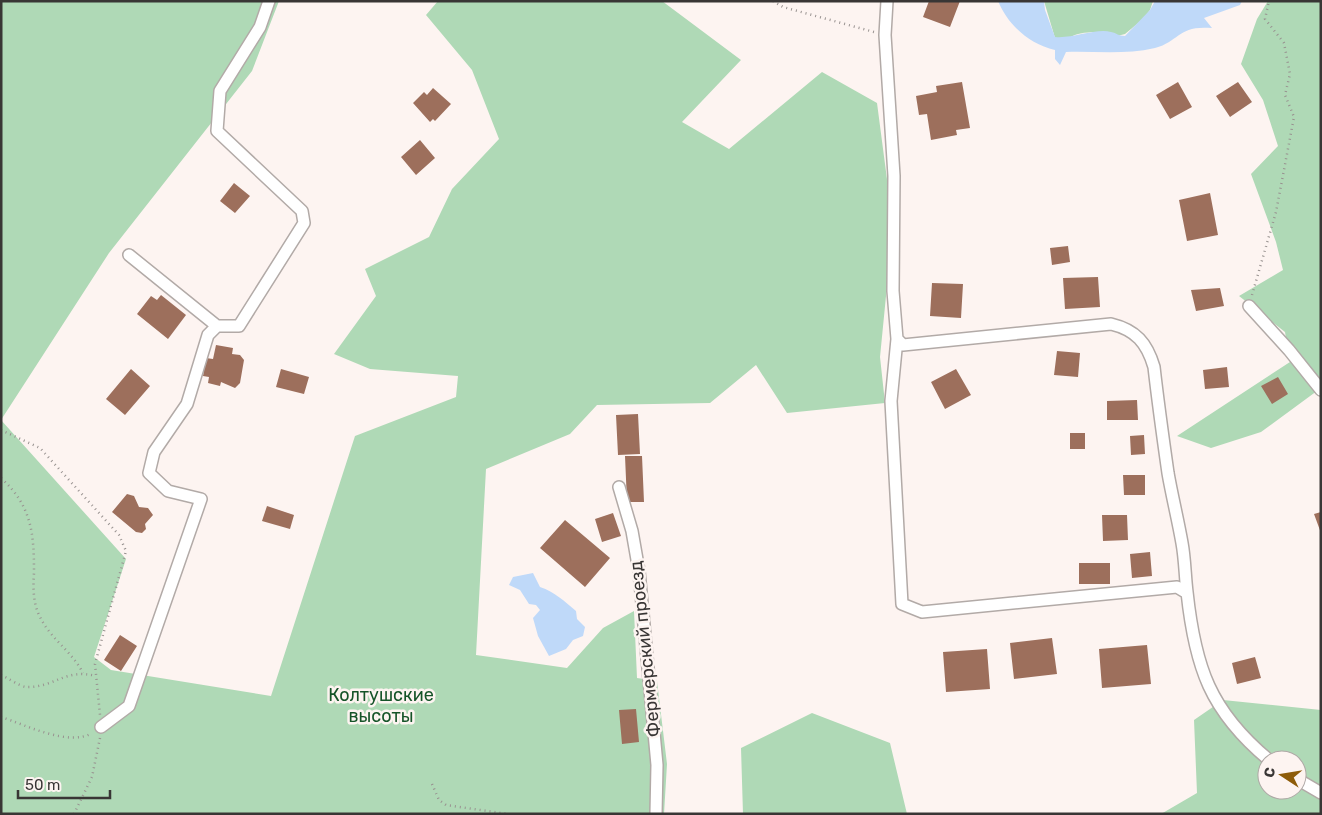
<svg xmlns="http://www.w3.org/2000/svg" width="1322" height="815" font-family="Rubik,sans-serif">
  <rect width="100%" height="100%" fill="#fdf4f1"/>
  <!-- green -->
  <path fill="#afd9b6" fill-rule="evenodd" d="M1,1H279L252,71L109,253L1,420Z
    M438,1H662L741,60L682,122L729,149L822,72L877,103L893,225L880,357L885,403L787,413L756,365L710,403L597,405L570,434L486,469L476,655L567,668L603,628L634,611L637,678L657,681L667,764L664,814H1V420L126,559L94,657L111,670L271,696L355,436L456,397L458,376L370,369L334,354L376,296L365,269L429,237L452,189L499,139L472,70L426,15Z
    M1044,1H1153L1150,10L1143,19L1125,34L1117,36C1108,30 1077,31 1070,38H1055Z
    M1268,1H1321V388L1261,432L1211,448L1177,436L1290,362L1285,332L1239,296L1283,270L1276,242L1251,174L1278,146L1263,100L1241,64L1257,19Z
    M1223,700L1321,710V814H1161L1197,793L1194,720ZM1267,760H1297V790H1267Z
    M812,713L890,743L907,814H743L741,748Z"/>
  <!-- water -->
  <path fill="#bfd9f9" d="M998,1H1044L1045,10L1055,37C1072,39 1096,28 1111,32C1117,33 1118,36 1125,36L1150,10L1155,1H1242L1240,5L1204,18L1212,28C1178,25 1180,41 1155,48C1125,55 1095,51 1066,52L1060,65L1055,59V50C1029,44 1008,25 998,1Z
    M533,573L540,587C555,592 564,601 576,611L577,619L585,627L583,636L573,640L566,649L549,656L538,636L533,618L540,610L536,605L529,604L520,590L509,585L513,577Z"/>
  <!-- building -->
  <path fill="#9d6f5c" d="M929,1H960L950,27L923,17Z
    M962,82L970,128L956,130L957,135L931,140L927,114L919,115L916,96L937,92L936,86Z
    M1178,82L1192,107L1170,119L1156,95Z
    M1238,82L1252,102L1230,117L1216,96Z
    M433,88L451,104L435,121L433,119L430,122L413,103L424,92L427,95Z
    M420,140L435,158L416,175L401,157Z
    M234,183L250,196L235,213L220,201Z
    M1210,193L1218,235L1187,241L1179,200Z
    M1068,246L1070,262L1052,265L1050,248Z
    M1098,277L1100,307L1065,309L1063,278Z
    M932,283L963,284L961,318L930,316Z
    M1220,288L1224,306L1196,311L1191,290Z
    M161,295L186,315L168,339L137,314L151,296L157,300Z
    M216,345L233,348L232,354L240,355L244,360L240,383L235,388L221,382L220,386L208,383L209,377L203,376L206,358L213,359Z
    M1057,351L1080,353L1078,377L1054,375Z
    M1227,367L1229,387L1205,389L1203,370Z
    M131,369L150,386L125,415L106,399Z
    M281,369L309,377L304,394L276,387Z
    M956,369L971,395L945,409L931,382Z
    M1278,377L1288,394L1272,404L1261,386Z
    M1137,400L1138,420H1107V401Z
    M638,414L640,454L618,455L616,415Z
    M1070,433H1085V449H1070Z
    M1144,435L1145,454L1131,455L1130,436Z
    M625,456H642L644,502H627Z
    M1123,475H1145V495H1124Z
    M127,494L134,496L139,507L148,508L153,515L145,524L146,529L142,533L136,532L112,512Z
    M267,506L294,515L290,529L262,521Z
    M1321,512V533L1314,514Z
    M613,513L621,536L602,542L595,519Z
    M1102,515H1127L1128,540L1103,541Z
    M565,520L610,558L585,587L540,548Z
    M1150,552L1152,576L1132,578L1130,554Z
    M1079,563H1110V584H1079Z
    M120,635L137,646L121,671L104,660Z
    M1052,638L1057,674L1014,679L1010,643Z
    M1147,645L1151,684L1102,688L1099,649Z
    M987,649L990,689L946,692L943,652Z
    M1255,657L1261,678L1237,684L1232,663Z
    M636,709L639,742L622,744L619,710Z"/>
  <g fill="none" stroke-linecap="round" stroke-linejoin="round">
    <!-- street casing -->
    <g stroke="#b2aaa7" stroke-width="14">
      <path id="street" d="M887,1L885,35L894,176L893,291L897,339L903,345L1111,324C1136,330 1147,343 1154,367C1158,402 1163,438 1168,473C1172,496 1178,520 1182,543C1185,559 1185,576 1187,592C1195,667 1210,711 1269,760
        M129,255L217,326
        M1249,306L1289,350L1321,390
        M897,339L891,401L902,604L922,612L1177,587L1187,593
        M619,487L632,531L639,571L657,765L656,814
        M101,727L129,706L201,499L168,491L149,473L154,452L187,404L208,335L217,326H239L304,223L302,211L217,131L220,91L260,27L269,1
        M1297,779L1321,793"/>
    </g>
    <!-- path -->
    <path stroke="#989290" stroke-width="2.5" stroke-dasharray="1 4" stroke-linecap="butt" d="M773,1L783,7L874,32
      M1252,295L1276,212L1294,117L1285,95L1290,74L1284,43L1265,19L1269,1
      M1,430L40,448L119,535L126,551L95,664L100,715
      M1,478C32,506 34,534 34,573C33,587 33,602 39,615C50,639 71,650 83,673
      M1,675C8,678 19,686 26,687C54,688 65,668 96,676
      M1,717C26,725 69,747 92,733
      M432,784L439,800L446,805L508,814
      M74,814L92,777L100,738"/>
    <!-- street -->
    <use href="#street" stroke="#fff" stroke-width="11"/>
  </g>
  <g text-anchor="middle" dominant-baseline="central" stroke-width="5" stroke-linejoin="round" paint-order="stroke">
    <!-- street labels -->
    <g font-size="18" fill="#393635" stroke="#fdf4f1">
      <text transform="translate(645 649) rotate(-96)">Фермерский проезд</text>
    </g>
    <!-- park labels -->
    <g font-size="18" fill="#155428" stroke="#fdf4f1">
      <text x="381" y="695">Колтушские<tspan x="381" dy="21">высоты</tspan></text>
    </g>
  </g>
  <!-- border -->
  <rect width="1322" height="815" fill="none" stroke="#393635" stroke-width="5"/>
  <!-- north arrow -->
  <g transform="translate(1282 775) rotate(282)"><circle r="24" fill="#fdf4f1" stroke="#afa8a6"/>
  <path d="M0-4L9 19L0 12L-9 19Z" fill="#8e5c09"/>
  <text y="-8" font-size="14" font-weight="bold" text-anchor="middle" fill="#393635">С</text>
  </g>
  <!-- scale -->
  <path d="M18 790v8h92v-8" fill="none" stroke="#393635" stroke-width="2.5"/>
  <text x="25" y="790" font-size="15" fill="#393635" stroke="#fdf4f1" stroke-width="4" paint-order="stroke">50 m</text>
</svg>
